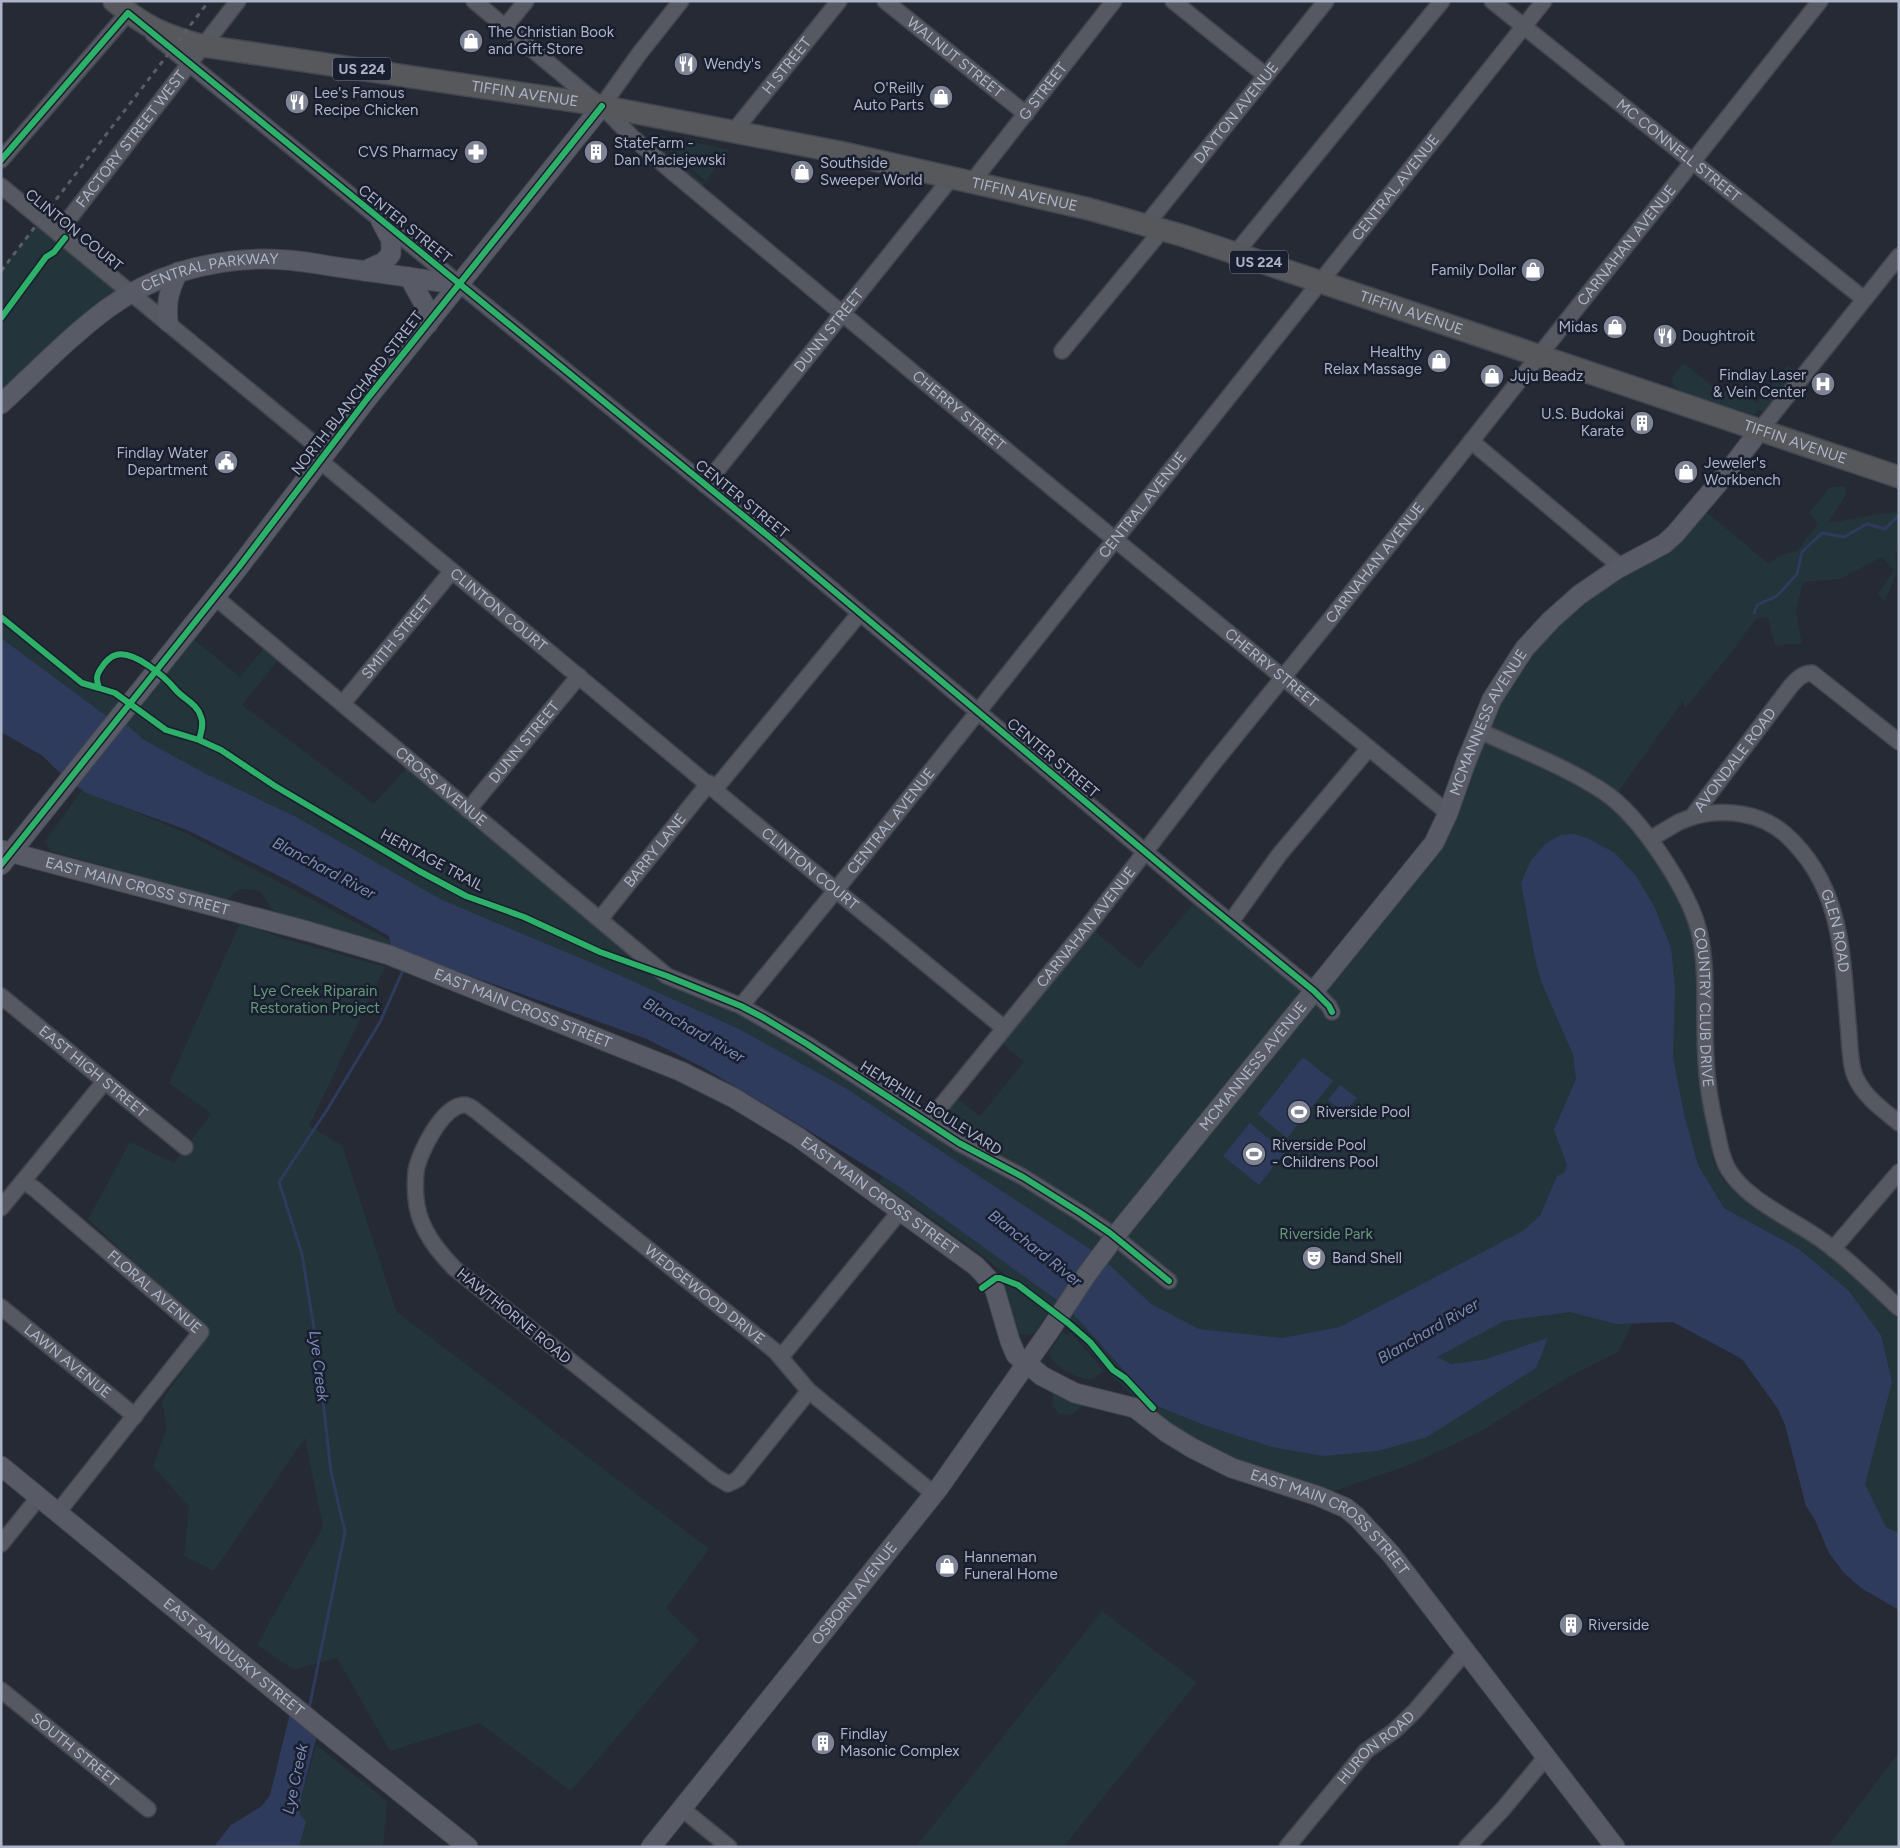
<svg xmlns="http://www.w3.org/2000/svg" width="1900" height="1848" font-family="Figtree,sans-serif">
  <rect width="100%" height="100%" fill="#262a35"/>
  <!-- green -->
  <path fill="#23343b" d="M640,131L705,184L699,188L637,132Z
    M646,132L729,150L706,181Z
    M42,219L132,293L1,404V269Z
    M1682,365H1686L1722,394L1728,387L1750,397L1757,403L1784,370L1788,366L1795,370L1793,377L1764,412L1758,410L1755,415L1682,392C1666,383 1672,377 1682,365Z
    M1845,486L1846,495L1828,523L1899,511V548L1895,555C1900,570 1892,586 1884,601L1878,594L1894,570L1882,557L1840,579L1803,582L1796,611L1802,643L1775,646L1768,617L1756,619L1727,658L1685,708L1683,701L1613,799L1628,814L1699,931L1710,1127L1713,1160L1724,1182L1754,1208L1796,1231L1834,1260L1899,1318V1558L1846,1508L1881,1335L1849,1291L1799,1249L1724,1208L1664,1260L1618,1352L1565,1379L1478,1433L1412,1464L1331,1492L1250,1467L1196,1441L1139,1402L1113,1377L1069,1328L982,1255L879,1181L899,1156L100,741L186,633L240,677L269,642L283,654L242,705L374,804L412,762L667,976L741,1006L928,1122L951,1094L980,1116L1024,1062L996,1038L1088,926L1139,968L1199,897L1314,990L1434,843L1525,648L1699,506L1769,564L1780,555L1797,551L1818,523L1809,513L1830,487Z
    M1,612L80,676L122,694L108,717L1,638Z
    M82,790L184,832L389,940L391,949L279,915L272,909L260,891L241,889L225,901L118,874V870L50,851L45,842Z
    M240,923L288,940L385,967L309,1126L342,1145L396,1311L709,1549L666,1608L699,1640L571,1791L479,1723L390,1751L337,1658L294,1670L257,1645L323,1527L305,1438L214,1571L184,1556L189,1507L153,1466L167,1428L162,1400L210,1333L88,1219L130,1142L174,1163L211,1114L169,1083Z
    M1006,1282L1039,1304L1048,1312L1036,1331L1030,1335L1020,1334L1017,1329L1001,1283Z
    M1063,1332L1067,1336L1071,1332L1104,1371C1101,1373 1097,1376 1094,1378C1079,1383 1053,1365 1048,1353Z
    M1052,1393L1084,1403L1079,1409L1071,1415L1059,1414L1053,1407Z
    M1102,1611L1197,1682L1063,1847H916Z
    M316,1745L387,1801L383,1847H299L306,1822L300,1814L301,1798Z
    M1899,1752V1847H1828Z"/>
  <!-- water -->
  <path fill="#2f3b5d" d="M1,638L108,717L128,726L144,740L204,773L296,817L442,900L592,963L739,1029L847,1089L1099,1255L1151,1304L1199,1329L1282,1338L1340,1327L1523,1231L1540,1216L1557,1176L1564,1173L1567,1165L1554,1130L1576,1079L1573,1055L1541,981L1534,953L1521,883L1531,860L1546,843L1561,835L1575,834L1589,839L1615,853L1636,876L1654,906L1671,948L1675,988L1673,1057L1684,1114L1698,1165L1724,1208L1799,1249L1849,1291L1881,1335L1892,1382L1865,1484L1886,1527L1899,1533V1610L1861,1588L1844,1573L1829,1553L1815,1520L1806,1506L1785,1425L1778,1409L1742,1359L1673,1322L1616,1324L1570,1312L1504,1321L1437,1357L1451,1364L1483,1360L1548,1338L1536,1368L1427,1437L1378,1451L1323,1456L1272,1447L1204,1425L1155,1405L1068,1308L900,1187L785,1116L702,1067L647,1039L426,960L418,976L390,967L391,949L389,936L289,881L187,830L86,793L64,777L43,756L1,732Z
    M1303,1057L1333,1081L1287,1138L1258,1114Z
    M1340,1085L1357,1098L1344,1113L1328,1100Z
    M1250,1123L1285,1152L1259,1185L1223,1156Z
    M292,1705L319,1727L301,1798L300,1814L306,1822L299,1847H215L216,1844L231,1825L262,1806L270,1795Z"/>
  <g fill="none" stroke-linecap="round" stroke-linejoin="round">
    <!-- stream -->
    <path stroke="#2f3b5d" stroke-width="3" d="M1754,613L1757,605L1777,596L1797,574L1802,552L1822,533L1844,537L1867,524L1885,529L1899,515
      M309,1709L345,1532L331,1472L317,1347L302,1254L279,1182L327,1110L380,1022L404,968"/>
    <!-- minor casing -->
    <g stroke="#42454e" stroke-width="18">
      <g id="minor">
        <path id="s1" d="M474,1L587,95L602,106L632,137L670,170L1023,464L1448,813"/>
        <path id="s2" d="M885,1L1026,114"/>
        <path d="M1173,1L1265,75"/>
        <path id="s3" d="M1492,1L1864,299"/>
        <path d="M505,27L526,1"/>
        <path d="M153,34L767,535L1199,897L1314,991L1329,1006L1332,1012"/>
        <path d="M602,106L639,54L681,1"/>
        <path id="s4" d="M734,131L839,1"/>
        <path d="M1,160L128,13L136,19"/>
        <path id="s5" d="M972,182L1114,1"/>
        <path id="s6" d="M1,186L313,443L319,460L771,837L1004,1028"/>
        <path id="s7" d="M1146,225L1326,1"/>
        <path id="s8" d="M58,233L238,1"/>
        <path d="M1235,254L1442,1"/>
        <path d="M1062,351L1162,230"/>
        <path d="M1760,430L1899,256"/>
        <path d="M1471,441L1621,567"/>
        <path id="s9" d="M705,485L952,177"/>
        <path id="s10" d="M215,597L667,976L741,1006L807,1044L959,1143L1023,1177L1082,1214L1110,1233L1169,1281"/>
        <path id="s11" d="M343,703L452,571"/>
        <path id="s12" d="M1478,730C1520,750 1565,766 1604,792C1640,816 1688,889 1699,931C1706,961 1705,990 1705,1020C1705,1061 1707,1092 1717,1132C1719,1144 1722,1158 1728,1169C1747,1201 1793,1219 1823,1241C1851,1261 1874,1285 1899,1308"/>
        <path d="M715,789L860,613"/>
        <path id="s13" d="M468,810L579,676"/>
        <path id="s14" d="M1692,817C1723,808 1760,812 1785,834C1842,885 1842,953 1848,1023C1850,1039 1849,1062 1855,1076C1864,1097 1882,1109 1899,1123"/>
        <path id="s15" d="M1650,839L1679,822L1692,817L1790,687C1796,680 1802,673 1812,673L1899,742"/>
        <path id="s16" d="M600,919L709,783"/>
        <path d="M1230,923L1279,855L1369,748"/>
        <path id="s17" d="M1,996L185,1147"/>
        <path id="s18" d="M741,1006L836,890L1544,1"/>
        <path id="s19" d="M928,1122L1088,926L1212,765L1328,622L1820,1"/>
        <path id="s20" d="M23,1181L35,1189L201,1332L58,1512"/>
        <path d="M1,1208L105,1081"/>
        <path d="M1833,1249L1899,1172"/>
        <path id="s21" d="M1,1307L135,1416"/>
        <path d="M781,1357L901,1210"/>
        <path id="s22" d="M809,1391L738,1479L728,1484L716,1477L454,1268C437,1250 421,1230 417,1206C415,1195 415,1182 416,1171C419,1153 443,1104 465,1105C468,1105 472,1108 475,1110L775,1351L809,1391L934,1494"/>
        <path d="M1,1544L39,1497"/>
        <path id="s23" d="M1,1690L148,1809"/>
        <path d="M681,1808L729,1847"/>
        <path id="s24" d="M1287,1847L1366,1751L1394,1731L1415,1711L1466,1651"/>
        <path d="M1467,1847L1503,1809L1546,1757"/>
      </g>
    </g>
    <!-- major casing -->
    <g stroke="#434751" stroke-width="21">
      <g id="major">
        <path d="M364,271L384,262L391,254V240L381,221"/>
        <path d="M409,277L424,304L428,324"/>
        <path d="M168,322C166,301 169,291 178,272"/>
        <path id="s25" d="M1,404C36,372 70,336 108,308C152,276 206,260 261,259C291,258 321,265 351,269C387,274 423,279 460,285"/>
        <path id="s26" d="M1,850L307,931L389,955L680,1071L734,1098L798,1137L976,1266L991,1282L995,1290L1010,1341L1016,1355L1042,1376L1075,1393L1135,1408L1166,1432L1192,1448L1232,1468L1318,1496L1346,1508L1357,1517L1391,1554L1615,1847"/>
        <path d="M1,865L239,567L367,399L602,106"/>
        <path id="s27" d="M1120,1230L1434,843L1448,813L1466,762L1492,699L1525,648L1551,620L1579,595L1617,569L1664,544L1675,534L1726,474L1760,430"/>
        <path id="s28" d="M1,1466L319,1727L468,1847"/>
        <path id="s29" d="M651,1847L938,1489L1048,1333"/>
      </g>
    </g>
    <!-- highway casing -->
    <g stroke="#424650" stroke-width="24">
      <g id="highway">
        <path id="s30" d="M114,1C145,27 166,36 204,46L580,102L839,152L1089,209L1184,236L1899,477"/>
      </g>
    </g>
    <!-- minor -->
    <use href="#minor" stroke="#565862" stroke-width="15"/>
    <!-- major -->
    <use href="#major" stroke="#585b65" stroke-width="19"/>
    <!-- highway -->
    <use href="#highway" stroke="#56585c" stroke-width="21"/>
    <!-- rail -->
    <path stroke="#595d66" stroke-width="3" stroke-dasharray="5 5" stroke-linecap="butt" d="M1,271L209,1"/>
    <!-- major-bridge casing -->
    <g stroke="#434751" stroke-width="21" stroke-linecap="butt">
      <path id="major-bridge" d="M1048,1333L1087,1274L1120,1230"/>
    </g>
    <!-- major-bridge -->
    <use href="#major-bridge" stroke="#585b65" stroke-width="19"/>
    <!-- cycleway casing -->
    <g stroke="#191f2f" stroke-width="9">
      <path id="cycleway" d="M1,160L128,13L767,535L1199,897L1314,991L1329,1006L1332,1012
        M1,318L46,257L54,252L65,238
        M1,617L82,683L99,688C96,679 96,675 102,667C105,662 111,656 116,655C134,650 165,677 175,689C183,699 197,703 201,717C204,724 201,733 199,740L221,750L275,786L419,871L466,896L524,917L600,952L667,976L741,1006L764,1018L807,1044L959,1143L1023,1177L1082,1214L1110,1233L1169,1281
        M99,688L115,693L166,730L199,740
        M1,865L239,567L367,399L602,106
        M982,1288L996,1278H1000L1018,1285L1068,1323L1090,1342L1113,1370L1125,1378L1153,1408"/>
    </g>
    <!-- cycleway -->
    <use href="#cycleway" stroke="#2db169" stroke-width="6"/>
  </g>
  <!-- icons -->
  <defs>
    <g id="shop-disc" transform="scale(1.25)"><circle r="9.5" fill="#7e8494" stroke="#191f2f"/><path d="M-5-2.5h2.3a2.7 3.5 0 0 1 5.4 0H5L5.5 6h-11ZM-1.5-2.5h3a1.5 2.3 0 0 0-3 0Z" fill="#fff"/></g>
    <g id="restaurant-disc" transform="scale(1.25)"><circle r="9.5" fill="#7e8494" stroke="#191f2f"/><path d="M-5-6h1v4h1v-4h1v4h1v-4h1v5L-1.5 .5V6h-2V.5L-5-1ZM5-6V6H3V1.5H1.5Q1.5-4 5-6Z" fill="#fff"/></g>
    <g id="pharmacy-disc" transform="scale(1.25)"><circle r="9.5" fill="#7e8494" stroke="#191f2f"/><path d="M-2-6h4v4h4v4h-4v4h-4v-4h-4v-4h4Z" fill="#fff"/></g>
    <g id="building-disc" transform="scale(1.25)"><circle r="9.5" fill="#7e8494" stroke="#191f2f"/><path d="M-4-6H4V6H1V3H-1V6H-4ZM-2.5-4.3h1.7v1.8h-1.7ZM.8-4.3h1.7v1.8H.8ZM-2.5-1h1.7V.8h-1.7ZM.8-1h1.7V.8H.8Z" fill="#fff"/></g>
    <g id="hospital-disc" transform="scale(1.25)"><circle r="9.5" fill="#7e8494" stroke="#191f2f"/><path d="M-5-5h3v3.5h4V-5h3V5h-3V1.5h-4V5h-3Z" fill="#fff"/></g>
    <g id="civic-disc" transform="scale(1.25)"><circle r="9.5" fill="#7e8494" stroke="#191f2f"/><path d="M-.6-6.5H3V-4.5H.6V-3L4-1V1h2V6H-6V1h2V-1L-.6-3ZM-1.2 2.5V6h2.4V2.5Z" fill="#fff"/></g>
    <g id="stadium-disc" transform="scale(1.25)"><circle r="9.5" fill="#7e8494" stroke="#191f2f"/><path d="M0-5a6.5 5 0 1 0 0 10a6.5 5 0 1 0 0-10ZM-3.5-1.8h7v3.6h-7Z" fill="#fff"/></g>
    <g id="theatre-disc" transform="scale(1.25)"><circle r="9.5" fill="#7e8494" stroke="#191f2f"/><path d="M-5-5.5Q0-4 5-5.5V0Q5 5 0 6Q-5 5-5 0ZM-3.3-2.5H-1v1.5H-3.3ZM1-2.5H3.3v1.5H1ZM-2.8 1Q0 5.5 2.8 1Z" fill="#fff"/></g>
  </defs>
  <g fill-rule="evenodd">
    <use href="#shop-disc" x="471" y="41"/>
    <use href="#restaurant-disc" x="686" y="64"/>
    <use href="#shop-disc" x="941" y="97"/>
    <use href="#restaurant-disc" x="297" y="102"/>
    <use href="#pharmacy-disc" x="476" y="152"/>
    <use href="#building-disc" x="596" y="152"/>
    <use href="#shop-disc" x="802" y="172"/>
    <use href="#shop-disc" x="1533" y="270"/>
    <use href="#shop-disc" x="1615" y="327"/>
    <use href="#restaurant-disc" x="1665" y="336"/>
    <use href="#shop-disc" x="1439" y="361"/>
    <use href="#shop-disc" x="1492" y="376"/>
    <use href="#hospital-disc" x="1823" y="384"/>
    <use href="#building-disc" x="1642" y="423"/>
    <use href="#civic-disc" x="226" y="462"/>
    <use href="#shop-disc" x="1686" y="472"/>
    <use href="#stadium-disc" x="1299" y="1112"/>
    <use href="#stadium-disc" x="1254" y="1154"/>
    <use href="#theatre-disc" x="1314" y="1258"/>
    <use href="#shop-disc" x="947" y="1566"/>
    <use href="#building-disc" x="1571" y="1625"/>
    <use href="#building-disc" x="823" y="1743"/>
  </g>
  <g text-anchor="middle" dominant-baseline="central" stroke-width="5" stroke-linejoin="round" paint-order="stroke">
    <!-- shield labels -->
    <g fill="#191f2f" stroke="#818799" stroke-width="1">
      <rect x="333" y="57.5" width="58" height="23" rx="4"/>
      <rect x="1230" y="250.5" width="58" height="23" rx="4"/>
    </g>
    <g font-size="14" font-weight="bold" fill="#aeb4c7">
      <text x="362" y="69">US 224</text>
      <text x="1259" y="262">US 224</text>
    </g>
    <!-- poi labels -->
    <g font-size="15" fill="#aeb4c7" stroke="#191f2f" text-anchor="start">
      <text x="488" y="32">The Christian Book<tspan x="488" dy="17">and Gift Store</tspan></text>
      <text x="704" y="64">Wendy's</text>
      <text x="924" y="88" text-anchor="end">O'Reilly<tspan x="924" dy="17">Auto Parts</tspan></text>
      <text x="314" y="93">Lee's Famous<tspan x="314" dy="17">Recipe Chicken</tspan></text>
      <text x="614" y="143">StateFarm -<tspan x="614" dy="17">Dan Maciejewski</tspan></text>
      <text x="458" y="152" text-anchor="end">CVS Pharmacy</text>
      <text x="820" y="163">Southside<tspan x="820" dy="17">Sweeper World</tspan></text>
      <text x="1516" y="270" text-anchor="end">Family Dollar</text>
      <text x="1598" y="327" text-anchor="end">Midas</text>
      <text x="1682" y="336">Doughtroit</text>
      <text x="1422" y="352" text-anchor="end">Healthy<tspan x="1422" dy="17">Relax Massage</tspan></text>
      <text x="1806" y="375" text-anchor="end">Findlay Laser<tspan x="1806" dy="17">&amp; Vein Center</tspan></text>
      <text x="1510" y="376">Juju Beadz</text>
      <text x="1624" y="414" text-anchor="end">U.S. Budokai<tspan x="1624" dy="17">Karate</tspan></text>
      <text x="208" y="453" text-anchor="end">Findlay Water<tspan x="208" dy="17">Department</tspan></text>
      <text x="1704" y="463">Jeweler's<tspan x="1704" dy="17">Workbench</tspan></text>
      <text x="1316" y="1112">Riverside Pool</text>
      <text x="1272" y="1145">Riverside Pool<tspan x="1272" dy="17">- Childrens Pool</tspan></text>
      <text x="1332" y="1258">Band Shell</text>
      <text x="964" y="1557">Hanneman<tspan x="964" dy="17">Funeral Home</tspan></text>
      <text x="1588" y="1625">Riverside</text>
      <text x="840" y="1734">Findlay<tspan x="840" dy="17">Masonic Complex</tspan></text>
    </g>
    <!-- street labels -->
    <g font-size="15" fill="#aeb4c7" stroke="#191f2f">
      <text stroke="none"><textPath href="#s2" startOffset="90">WALNUT STREET</textPath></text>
      <text stroke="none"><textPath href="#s4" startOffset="84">H STREET</textPath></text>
      <text stroke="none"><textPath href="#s5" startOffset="115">G STREET</textPath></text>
      <text stroke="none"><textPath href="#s30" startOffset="426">TIFFIN AVENUE</textPath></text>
      <text stroke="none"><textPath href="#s7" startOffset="144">DAYTON AVENUE</textPath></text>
      <text stroke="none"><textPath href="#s8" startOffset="119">FACTORY STREET WEST</textPath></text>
      <text stroke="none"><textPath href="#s3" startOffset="239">MC CONNELL STREET</textPath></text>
      <text stroke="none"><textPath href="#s18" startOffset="1048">CENTRAL AVENUE</textPath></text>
      <text stroke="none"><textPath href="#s30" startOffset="936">TIFFIN AVENUE</textPath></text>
      <text transform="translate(405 224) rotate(39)">CENTER STREET</text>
      <text transform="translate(74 230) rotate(39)">CLINTON COURT</text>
      <text stroke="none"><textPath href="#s19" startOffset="1121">CARNAHAN AVENUE</textPath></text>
      <text stroke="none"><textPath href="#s25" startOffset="254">CENTRAL PARKWAY</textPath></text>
      <text stroke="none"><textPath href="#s30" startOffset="1341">TIFFIN AVENUE</textPath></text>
      <text stroke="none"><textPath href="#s9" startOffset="198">DUNN STREET</textPath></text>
      <text transform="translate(357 393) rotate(-52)">NORTH BLANCHARD STREET</text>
      <text stroke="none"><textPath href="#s1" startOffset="635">CHERRY STREET</textPath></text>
      <text stroke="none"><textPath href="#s30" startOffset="1746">TIFFIN AVENUE</textPath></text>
      <text transform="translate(742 499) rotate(39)">CENTER STREET</text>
      <text stroke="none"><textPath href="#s18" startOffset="642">CENTRAL AVENUE</textPath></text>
      <text stroke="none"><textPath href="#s19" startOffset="716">CARNAHAN AVENUE</textPath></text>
      <text stroke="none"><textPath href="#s6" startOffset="656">CLINTON COURT</textPath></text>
      <text stroke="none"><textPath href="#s11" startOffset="85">SMITH STREET</textPath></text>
      <text stroke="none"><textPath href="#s1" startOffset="1040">CHERRY STREET</textPath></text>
      <text stroke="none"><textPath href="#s27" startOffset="631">MCMANNESS AVENUE</textPath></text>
      <text stroke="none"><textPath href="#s13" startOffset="88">DUNN STREET</textPath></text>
      <text transform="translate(1053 758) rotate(40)">CENTER STREET</text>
      <text stroke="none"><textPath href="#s15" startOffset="119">AVONDALE ROAD</textPath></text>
      <text stroke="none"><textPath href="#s10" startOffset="295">CROSS AVENUE</textPath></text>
      <text stroke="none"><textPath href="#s18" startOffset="238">CENTRAL AVENUE</textPath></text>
      <text stroke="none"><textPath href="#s16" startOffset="88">BARRY LANE</textPath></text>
      <text transform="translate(432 860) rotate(28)">HERITAGE TRAIL</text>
      <text stroke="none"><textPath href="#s6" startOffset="1061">CLINTON COURT</textPath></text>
      <text stroke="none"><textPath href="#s26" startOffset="141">EAST MAIN CROSS STREET</textPath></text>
      <text stroke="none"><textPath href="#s19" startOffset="251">CARNAHAN AVENUE</textPath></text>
      <text stroke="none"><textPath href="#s14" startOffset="210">GLEN ROAD</textPath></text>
      <text stroke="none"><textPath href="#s12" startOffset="388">COUNTRY CLUB DRIVE</textPath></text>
      <text stroke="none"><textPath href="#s26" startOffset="546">EAST MAIN CROSS STREET</textPath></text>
      <text stroke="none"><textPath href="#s27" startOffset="211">MCMANNESS AVENUE</textPath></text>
      <text stroke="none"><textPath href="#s17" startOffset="119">EAST HIGH STREET</textPath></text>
      <text transform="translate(931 1108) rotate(32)">HEMPHILL BOULEVARD</text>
      <text stroke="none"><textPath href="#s26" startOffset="951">EAST MAIN CROSS STREET</textPath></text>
      <text stroke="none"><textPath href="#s20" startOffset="172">FLORAL AVENUE</textPath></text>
      <text stroke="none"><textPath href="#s22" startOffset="974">WEDGEWOOD DRIVE</textPath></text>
      <text transform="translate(514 1316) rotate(39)">HAWTHORNE ROAD</text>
      <text stroke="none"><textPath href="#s21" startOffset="86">LAWN AVENUE</textPath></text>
      <text stroke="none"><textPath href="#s26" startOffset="1531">EAST MAIN CROSS STREET</textPath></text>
      <text stroke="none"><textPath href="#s29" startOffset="325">OSBORN AVENUE</textPath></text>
      <text stroke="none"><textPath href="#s28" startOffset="301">EAST SANDUSKY STREET</textPath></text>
      <text stroke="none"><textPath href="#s24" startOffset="134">HURON ROAD</textPath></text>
      <text stroke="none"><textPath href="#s23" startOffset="95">SOUTH STREET</textPath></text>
    </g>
    <!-- park labels -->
    <g font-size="15" fill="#649a78" stroke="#191f2f">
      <text x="315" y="991">Lye Creek Riparain<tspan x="315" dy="17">Restoration Project</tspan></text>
      <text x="1326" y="1234">Riverside Park</text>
    </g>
    <!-- water labels -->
    <g font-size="16" font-style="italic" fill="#7b8bb6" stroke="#191f2f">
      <text transform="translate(324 868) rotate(28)">Blanchard River</text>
      <text transform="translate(694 1030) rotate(30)">Blanchard River</text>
      <text transform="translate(1035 1248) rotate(38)">Blanchard River</text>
      <text transform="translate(1428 1331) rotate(-30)">Blanchard River</text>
      <text transform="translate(319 1366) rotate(83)">Lye Creek</text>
      <text transform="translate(295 1779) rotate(-78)">Lye Creek</text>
    </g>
  </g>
  <!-- border -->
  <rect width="1900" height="1848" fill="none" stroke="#aeb4c7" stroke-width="5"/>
</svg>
